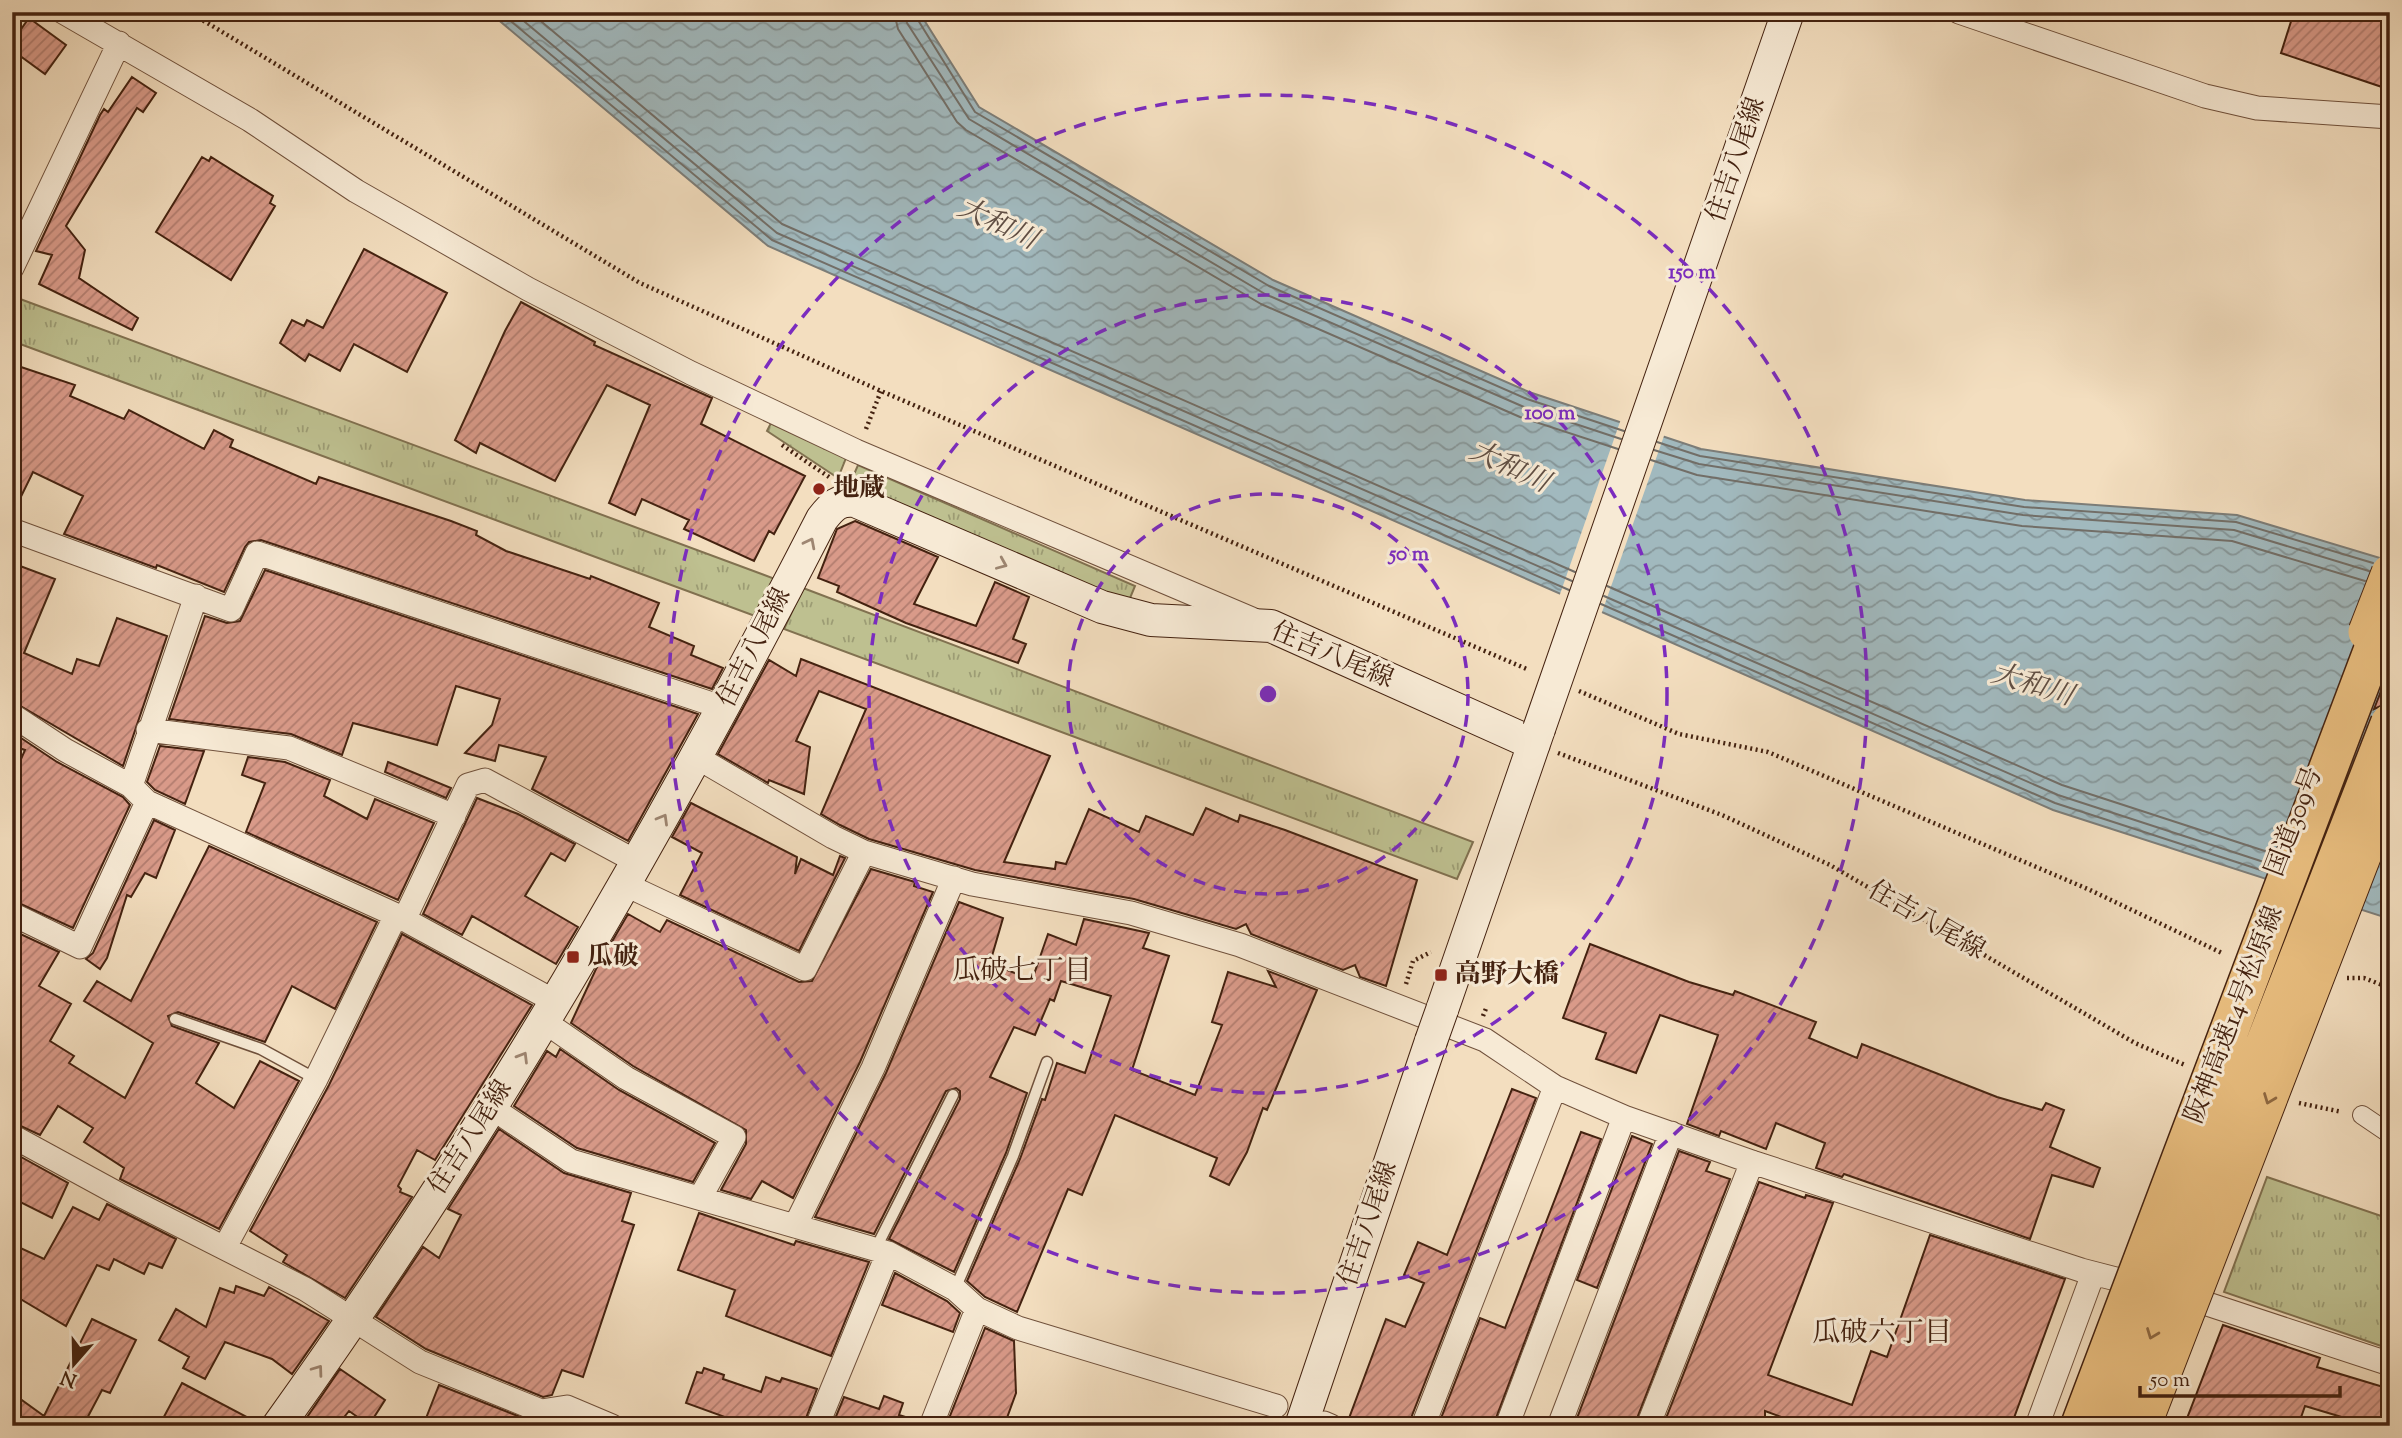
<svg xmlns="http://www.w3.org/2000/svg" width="2402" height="1438" font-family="'Sorts Mill Goudy','Noto Serif JP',serif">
  <defs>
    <pattern id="grass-tufts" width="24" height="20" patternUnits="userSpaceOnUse" patternTransform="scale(1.75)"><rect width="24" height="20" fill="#bec090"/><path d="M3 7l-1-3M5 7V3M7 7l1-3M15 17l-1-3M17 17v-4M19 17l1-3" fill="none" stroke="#9c9c74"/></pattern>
    <pattern id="water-waves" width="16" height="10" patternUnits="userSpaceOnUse" patternTransform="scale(1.75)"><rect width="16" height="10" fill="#a1b9be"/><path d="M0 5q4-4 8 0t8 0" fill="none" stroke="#859699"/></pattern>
    <pattern id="building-hatch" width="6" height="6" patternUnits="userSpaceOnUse" patternTransform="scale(1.75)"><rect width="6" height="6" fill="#d99a89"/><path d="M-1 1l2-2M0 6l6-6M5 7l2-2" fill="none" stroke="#b27d6f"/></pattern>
  </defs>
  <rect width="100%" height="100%" fill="#f3debf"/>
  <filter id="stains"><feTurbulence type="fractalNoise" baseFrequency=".00286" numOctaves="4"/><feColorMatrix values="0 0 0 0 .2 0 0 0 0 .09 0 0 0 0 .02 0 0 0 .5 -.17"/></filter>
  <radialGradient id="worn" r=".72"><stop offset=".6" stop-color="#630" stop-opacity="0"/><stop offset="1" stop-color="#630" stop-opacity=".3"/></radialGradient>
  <!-- grass -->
  <path fill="url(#grass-tufts)" stroke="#817150" stroke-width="2" d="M12,296L775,579L755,616L12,341Z
    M771,423L846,458L838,478L767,431Z
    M858,465L1135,586L1128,603L849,486Z
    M803,588L1473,842L1457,879L784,629Z
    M2267,1177L2390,1219V1349L2224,1292Z"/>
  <!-- water -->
  <path fill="url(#water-waves)" stroke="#7c7d78" stroke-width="2" d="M489,12H919L979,107L1273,280L1529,392L1701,449L2025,500L2237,515L2390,561V919L2053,810L768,246Z"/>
  <!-- pier -->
  <path fill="#f3debf" d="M1621,419L1665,433L1601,615L1559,597Z"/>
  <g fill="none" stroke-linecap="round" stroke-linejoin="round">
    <!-- shore -->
    <path stroke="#726e67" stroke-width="2" d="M500,12L772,240L1569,590
      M513,12L777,233L1572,581
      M530,12L782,224L1575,572
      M894,12L898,29L957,122L966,130L1261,304L1520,417L1618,449
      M904,12L907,23L969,119L1265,294L1524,407L1621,439
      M913,12L975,112L1269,286L1527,399L1624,431
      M1657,442L1700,456L2024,507L2236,522L2373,563
      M1654,450L1699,464L2023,515L2234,530L2369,571
      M1651,460L1697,475L2022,526L2232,541L2365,581
      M1607,586L2062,785L2274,854
      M1604,596L2058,795L2270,864
      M1601,604L2055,803L2267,872"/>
  </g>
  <!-- building -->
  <path fill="url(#building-hatch)" stroke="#442210" stroke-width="2" d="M2294,12H2390L2388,89L2281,53Z
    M29,18L66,45L45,74L12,50V42Z
    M132,77L156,93L143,112L137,108L66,226L85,250L79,278L138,318L132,330L39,284L52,255L36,251L100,115L104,109L108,112Z
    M202,157L209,161L211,157L273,196L270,203L275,206L231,280L156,232Z
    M364,249L447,293L407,372L354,344L340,371L309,354L305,361L280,343L292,320L304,326L307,320L323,328Z
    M521,302L595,342L594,345L712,398L701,424L805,476L774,534L769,531L754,561L684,529L689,520L642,499L635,515L609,503L650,405L607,385L555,481L480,443L476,453L455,440L505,331Z
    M12,364L75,385L70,396L124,419L129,410L204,449L214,430L233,440L230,447L316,484L319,477L451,521L477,531L476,535L506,551L590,579L591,576L659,603L649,627L694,646L691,655L723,668L712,689L261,540L249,542L245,547L224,592L157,565L156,568L64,534L83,496L33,472L12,515Z
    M855,521L938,557L914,604L976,626L995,582L1029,597L1013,639L1026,644L1018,663L906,623L837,592L839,586L818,578L837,529Z
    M12,563L55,579L24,653L72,674L77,659L99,666L117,618L167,636L123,766L12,701Z
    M265,570L698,714L628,841L532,789L546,757L499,745L495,761L465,753L492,725L500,699L456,686L437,745L353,723L342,755L291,734L169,719L205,616L227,623L240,621Z
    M801,659L1050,756L1004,862L1055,869L1056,862L1066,864L1089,809L1139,832L1146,816L1193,835L1206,808L1238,822L1240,815L1285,830L1417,880L1386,986L1360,977L1355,965L1343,970L1251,934L1246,924L1236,929L1134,899L975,870L869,839L840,825L821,814L866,709L819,691L796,741L810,747L804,794L769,780L768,783L718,754L769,660L796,676Z
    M2390,668V702L2374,709Z
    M15,734L57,762L123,797L130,805L73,928L12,900V780L25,750L12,746Z
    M160,746L204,751L185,804L155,790L147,782Z
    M248,757L285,762L330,780L324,796L367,819L375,799L434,823L398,900L246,832L265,783L242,775Z
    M388,762L451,788L446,798L385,772Z
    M477,798L518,814L575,844L565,861L551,853L525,896L578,927L556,964L472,916L462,935L423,914Z
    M691,803L797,857L795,874L801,859L833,875L840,856L845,858L799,951L680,895L702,853L672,837Z
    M154,820L175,830L156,878L145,873L131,897L127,895L107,958L100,969L86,959L93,953Z
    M209,846L377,922L335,1009L292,986L265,1042L178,1012L168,1016L172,1026L219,1043L196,1083L234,1108L260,1061L299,1081L219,1229L120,1179L124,1168L84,1142L93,1128L58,1106L40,1135L12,1122V930L59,952L39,986L71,1004L50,1041L74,1056L69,1063L125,1098L153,1043L84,1001L97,981L131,1001Z
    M871,869L915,882L914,886L933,892L860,1062L793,1198L762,1181L751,1199L721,1190L746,1144V1130L633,1066L571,1023L596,969L628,914L660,932L667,920L799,982L812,981Z
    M959,902L1003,918L990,963L1032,980L1048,934L1076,945L1084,919L1149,933L1143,948L1169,956L1132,1070L1195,1095L1222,1025L1212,1022L1228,972L1276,987L1268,971L1317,990L1267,1110L1263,1108L1247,1152L1229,1185L1210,1176L1217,1158L1115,1115L1082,1195L1068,1189L1017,1312L985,1297L967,1281L1020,1159L1042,1099L1045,1100L1057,1063L1085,1073L1111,996L1061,981L1054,1001L1050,999L1035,1035L1014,1027L990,1077L1027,1093L1006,1153L954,1272L889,1239L960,1099V1091L956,1088L946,1091L874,1234L815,1217L886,1073Z
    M402,934L532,1005L435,1160L417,1150L398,1186L401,1189L400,1192L412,1197L345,1298L283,1262L287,1255L250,1231L329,1085Z
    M1590,944L1689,982L1733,995L1735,991L1816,1022L1809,1038L1857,1058L1862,1044L1997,1097L2042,1110L2046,1103L2064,1110L2050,1147L2100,1168L2093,1187L2052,1175L2030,1239L1844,1174L1842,1177L1816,1168L1825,1143L1776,1123L1766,1149L1721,1131L1719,1136L1687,1124L1718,1035L1660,1015L1636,1073L1596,1059L1606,1033L1563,1018Z
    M560,1049L619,1090L715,1143L693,1182L577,1148L514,1106L547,1051L556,1057Z
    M1512,1089L1536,1098L1411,1418L1406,1426H1361L1348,1421L1386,1319L1405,1327L1424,1283L1404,1275L1418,1242L1447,1255Z
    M499,1129L564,1173L631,1193L622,1221L634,1225L583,1377L562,1370L552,1395L543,1397L426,1349L376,1317L423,1247L439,1258L461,1215L448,1209Z
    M1581,1132L1601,1139L1493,1426H1438L1480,1318L1505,1328Z
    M1632,1136L1652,1144L1597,1288L1577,1280Z
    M1679,1151L1710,1162L1706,1171L1730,1179L1634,1426H1574Z
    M12,1152L68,1183L52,1218L12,1198Z
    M1759,1182L1805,1198L1806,1195L1833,1203L1768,1375L1852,1405L1871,1351L1887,1357L1930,1235L2065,1279L2011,1426H1806L1765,1411V1426H1663Z
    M107,1204L176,1239L162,1268L149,1263L144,1274L114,1259L109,1270L97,1265L66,1326L12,1294V1244L44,1259L73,1207L99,1220Z
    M699,1213L794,1245L796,1241L869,1262L831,1356L726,1316L735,1290L678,1270Z
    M895,1273L947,1301L960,1313L953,1332L882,1305Z
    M236,1286L264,1296L269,1287L329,1321L292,1374L272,1359L225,1342L205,1379L183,1368L189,1357L159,1340L176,1309L206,1327L220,1288L234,1293Z
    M92,1319L136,1340L110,1393L102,1390L83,1426H12V1393L44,1416Z
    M2223,1325L2320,1358L2317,1367L2390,1389V1426H2354L2355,1421L2305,1406L2298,1426H2271L2251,1419L2248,1426H2200L2186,1421Z
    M985,1328L1014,1341L1016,1393L1004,1426H946Z
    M704,1368L724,1375L723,1379L761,1392L766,1377L780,1382L782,1378L817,1389L803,1426H721L725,1417L686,1403L697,1372L702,1373Z
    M340,1369L385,1400L369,1425L349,1411L337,1426H301Z
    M182,1383L260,1424V1426H205L189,1417L184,1426H159Z
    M439,1385L541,1425V1426H423Z
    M884,1396L903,1403L899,1415L918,1421L917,1426H832L844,1397L879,1409Z"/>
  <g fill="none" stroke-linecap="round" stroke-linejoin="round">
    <!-- service casing -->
    <g stroke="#70513c" stroke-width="13">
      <path id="service" d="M175,1019L261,1049L316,1079
        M875,1250L953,1095
        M955,1289L1013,1156L1047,1062"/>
    </g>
    <!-- pedestrian casing -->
    <g stroke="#70513c" stroke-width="20">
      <path id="pedestrian" d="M2362,1115L2390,1134"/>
    </g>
    <!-- minor casing -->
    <g stroke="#70513c" stroke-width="25">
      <path id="minor" d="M63,12L250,120L356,191L528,289L691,373L856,451L1252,619
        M1959,12L2205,96L2257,108L2390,117
        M12,268L119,43
        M12,530L231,610L257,553L724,708
        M12,715L65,750L131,786L147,802L396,915L556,1002
        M148,730L289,748L454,816
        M698,758L833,837L864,852L972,884L1131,913L1240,945L1485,1040L1555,1087L1624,1117L1752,1162L2081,1270L2143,1286
        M131,786L196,596
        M624,884L805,969L864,852
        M12,914L80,947L147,802
        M404,920L468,785L485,780L637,862
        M545,1022L626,1078L734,1137L700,1198
        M492,1108L571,1161L888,1253L955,1289L977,1309L1018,1328L1276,1406
        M12,1136L122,1196L305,1289L420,1362L541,1411L567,1407L612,1426
        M795,1226L873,1068L954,878
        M225,1247L316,1079L396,915
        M2180,1295L2390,1364
        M1324,1423L1331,1426
        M817,1426L888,1253
        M931,1426L977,1309
        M1423,1426L1555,1087
        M1507,1426L1624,1117
        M1559,1426L1671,1133
        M1648,1426L1752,1162
        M2037,1426L2093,1274"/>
    </g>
    <!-- secondary casing -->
    <g stroke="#442210" stroke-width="34">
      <path id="secondary" d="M1442,1010L1539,729
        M278,1426C484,1139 661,833 822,519C832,506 839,499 855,501L1102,607L1151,620L1271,626L1534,744
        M1301,1426L1431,1041"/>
    </g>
    <!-- path -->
    <path stroke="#442210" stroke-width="4.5" stroke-dasharray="2 3.5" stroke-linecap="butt" d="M189,12L640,283L881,391L1529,670
      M866,429L881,391
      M782,445L829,477
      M1579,691L1679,734L1768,752L2090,890L2224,954
      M1558,753L1722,815L1830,865L2135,1043L2185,1065
      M2347,978H2364L2390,988
      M1406,984L1413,961L1431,952
      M1483,1016L1487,1006
      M2299,1103L2342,1112"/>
    <!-- service -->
    <use href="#service" stroke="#f7ead5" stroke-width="10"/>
    <!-- pedestrian -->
    <use href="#pedestrian" stroke="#f7ead5" stroke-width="18"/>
    <!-- minor -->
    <use href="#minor" stroke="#f7ead5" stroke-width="23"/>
    <!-- secondary -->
    <use href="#secondary" stroke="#f7ead5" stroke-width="32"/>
    <!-- secondary-bridge casing -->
    <g stroke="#442210" stroke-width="34" stroke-linecap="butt">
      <path id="secondary-bridge" d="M1539,729L1788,12
        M1431,1041L1442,1010"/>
    </g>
    <!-- trunk-bridge casing -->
    <g stroke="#442210" stroke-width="39" stroke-linecap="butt">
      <path id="trunk-bridge" d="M2367,632L2390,573
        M2142,1426L2390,784"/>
    </g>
    <!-- motorway-bridge casing -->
    <g stroke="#442210" stroke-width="41" stroke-linecap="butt">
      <path id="motorway-bridge" d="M2080,1426L2390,605
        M2116,1426L2390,723"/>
    </g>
    <!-- path-bridge -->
    <path stroke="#442210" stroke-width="4.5" stroke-dasharray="2 3.5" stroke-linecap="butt" d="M2384,542L2390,526"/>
    <!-- secondary-bridge -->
    <use href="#secondary-bridge" stroke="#f7ead5" stroke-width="32"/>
    <!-- trunk-bridge -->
    <use href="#trunk-bridge" stroke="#eabf80" stroke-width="37"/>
    <!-- motorway-bridge -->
    <use href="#motorway-bridge" stroke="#eabf80" stroke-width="38"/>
  </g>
  <!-- one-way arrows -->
  <defs><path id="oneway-chevron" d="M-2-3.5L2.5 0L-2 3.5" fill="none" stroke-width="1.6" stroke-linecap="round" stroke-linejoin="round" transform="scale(1.75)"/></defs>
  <g stroke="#9e8672">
    <use href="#oneway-chevron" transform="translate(810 543) rotate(-63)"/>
    <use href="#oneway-chevron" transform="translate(1002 564) rotate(23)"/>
    <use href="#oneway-chevron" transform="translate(663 819) rotate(-60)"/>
    <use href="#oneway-chevron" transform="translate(523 1057) rotate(-59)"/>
    <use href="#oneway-chevron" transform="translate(318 1370) rotate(-54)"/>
  </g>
  <g stroke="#8f6942">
    <use href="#oneway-chevron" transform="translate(2269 1099) rotate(111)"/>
    <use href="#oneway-chevron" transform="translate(2152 1334) rotate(111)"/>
  </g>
  <!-- distance rings -->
  <g fill="none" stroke="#7b2cbf" stroke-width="3.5" stroke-dasharray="12 9">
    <circle cx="1268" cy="694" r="200"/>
    <circle cx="1268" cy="694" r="399"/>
    <circle cx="1268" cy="694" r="599"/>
  </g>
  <!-- markers -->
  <g fill="#8f2418" stroke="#f7ead5" stroke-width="2.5">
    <circle cx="819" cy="489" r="7"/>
    <rect x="566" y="950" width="14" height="14" rx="3.5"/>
    <rect x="1434" y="968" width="14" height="14" rx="3.5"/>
  </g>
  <g text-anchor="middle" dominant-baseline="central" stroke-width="6" stroke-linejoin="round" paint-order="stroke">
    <!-- street labels -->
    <g font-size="26" fill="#442210" stroke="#f7ead5">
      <text transform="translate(1737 160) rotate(-71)">住吉八尾線</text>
      <text transform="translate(755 648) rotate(-63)">住吉八尾線</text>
      <text transform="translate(1332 656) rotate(23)">住吉八尾線</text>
      <text transform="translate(2295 822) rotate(-69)">国道309号</text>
      <text transform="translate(1926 921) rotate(30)">住吉八尾線</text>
      <text transform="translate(2235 1015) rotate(-69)">阪神高速14号松原線</text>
      <text transform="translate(471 1138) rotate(-57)">住吉八尾線</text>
      <text transform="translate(1369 1224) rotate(-71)">住吉八尾線</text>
    </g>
    <!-- poi labels -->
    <g font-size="26" font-weight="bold" fill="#442210" stroke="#f7ead5" text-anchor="start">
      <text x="833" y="489">地蔵</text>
      <text x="587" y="957">瓜破</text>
      <text x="1455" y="975">高野大橋</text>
    </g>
    <!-- water labels -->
    <g font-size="28" font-style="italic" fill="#604f44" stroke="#f7ead5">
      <text transform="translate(997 225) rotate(25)">大和川</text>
      <text transform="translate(1509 468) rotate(25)">大和川</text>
      <text transform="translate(2032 686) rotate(17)">大和川</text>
    </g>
    <!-- neighbourhood labels -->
    <g font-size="28" fill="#442210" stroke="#f7ead5">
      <text x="1022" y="972">瓜破七丁目</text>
      <text x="1882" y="1334">瓜破六丁目</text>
    </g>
  </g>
  <circle cx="1268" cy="694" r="10" fill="#7b2cbf" stroke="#f7ead5" stroke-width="3.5"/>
  <g font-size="21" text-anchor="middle" font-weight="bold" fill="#7b2cbf" stroke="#f7ead5" stroke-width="6" stroke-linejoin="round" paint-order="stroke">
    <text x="1692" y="278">150 m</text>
    <text x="1550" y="419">100 m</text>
    <text x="1409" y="560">50 m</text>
  </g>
  <!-- margin -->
  <rect width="2402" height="1438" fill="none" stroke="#f3debf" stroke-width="42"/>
  <rect x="14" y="14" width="2374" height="1410" fill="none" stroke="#442210" stroke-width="3.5"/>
  <rect x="21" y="21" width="2360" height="1396" fill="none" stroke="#442210" stroke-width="2"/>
  <!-- north arrow -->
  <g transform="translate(74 1364) rotate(200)" stroke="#f7ead5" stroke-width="5" paint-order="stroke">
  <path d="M0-5L12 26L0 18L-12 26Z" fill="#442210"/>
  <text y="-10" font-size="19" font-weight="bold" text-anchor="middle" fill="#442210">N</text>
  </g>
  <!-- scale -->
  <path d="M2140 1386v10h200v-10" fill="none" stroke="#442210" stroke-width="3.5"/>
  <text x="2150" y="1386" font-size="21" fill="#442210" stroke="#f7ead5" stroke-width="5" paint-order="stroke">50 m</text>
  <rect width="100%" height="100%" filter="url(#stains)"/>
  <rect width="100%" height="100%" fill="url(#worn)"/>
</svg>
